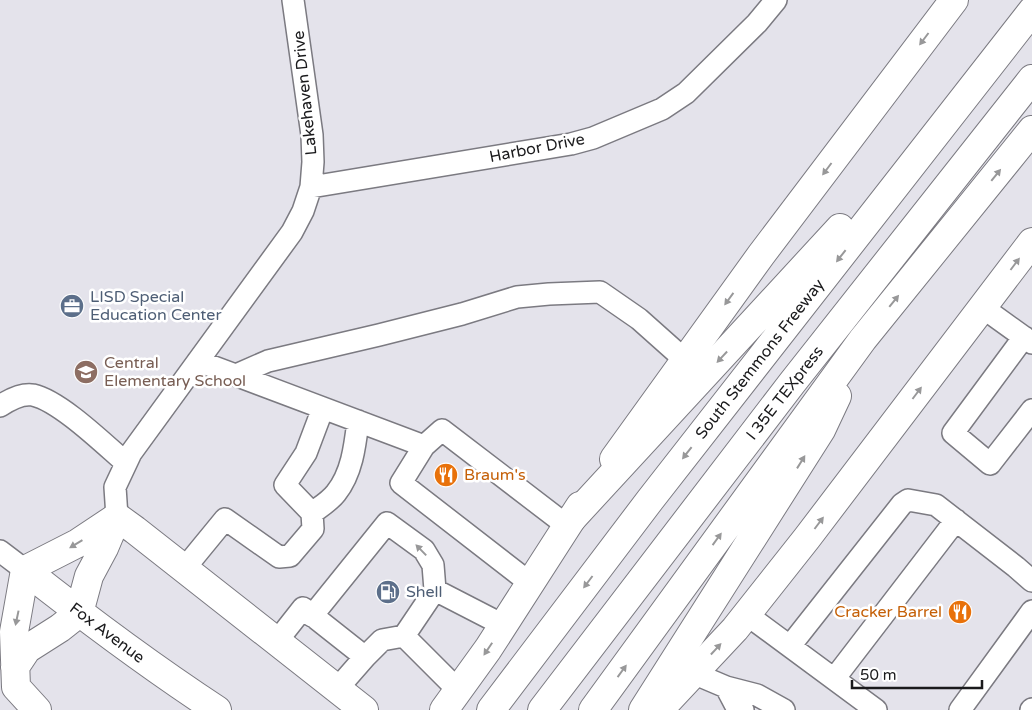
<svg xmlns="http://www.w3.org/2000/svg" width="1032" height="710" font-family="'Varela Round',sans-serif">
  <rect width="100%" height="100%" fill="#e4e3eb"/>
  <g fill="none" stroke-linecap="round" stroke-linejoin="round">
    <!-- minor casing -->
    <g stroke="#7b7a81" stroke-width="24">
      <path id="minor" d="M311,187L571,144L593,138L662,109L686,93L757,23L776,0
        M982,307L1032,343
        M1024,337L953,433L990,464L1032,410
        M198,361L424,446L442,430L566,525
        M236,375L268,361L379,335L462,314L517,297L549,294L600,292L639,319L685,360
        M0,406C9,400 21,393 33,395C60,401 104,444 126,463
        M424,446L401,483L530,583
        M312,513L285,485L306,453L323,408
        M117,517L115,487L131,453L292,232L303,211L311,187L313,162L312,135L293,0
        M0,551L25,570
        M184,569L225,519L279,557L290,556L313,529L312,513C320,507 330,501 336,493C352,473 355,446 358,421
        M746,614L876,710
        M312,616L387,523L424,550L433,565L435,590
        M404,636L458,690
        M277,641L303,608L365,657L382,640L404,636L435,590L503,625
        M790,646L902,504L908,500L936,505L1016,567L1032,581
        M693,673L726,687L757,695L784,710
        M834,679L956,520
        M726,687L736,706L743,710
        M337,689L365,657
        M960,710L1032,611
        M1031,710L1032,709"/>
    </g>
    <!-- major casing -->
    <g stroke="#7b7a81" stroke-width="30">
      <path id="major" d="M614,459L761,255L954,0
        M117,517L135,530L364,710
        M25,570C87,619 150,666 217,710
        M25,570L14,632L16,687L37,710
        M25,570L78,543L117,517
        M15,667L27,649L60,628L79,613L89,576L104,548L117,517
        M444,710L488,649L580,506
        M659,710L735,629L807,538L1032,242"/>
    </g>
    <!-- highway casing -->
    <g stroke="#7b7a81" stroke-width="30">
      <path id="highway" d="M566,525L840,228
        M491,710L650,500L1032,11
        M542,710L792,383L1032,79
        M593,710L863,339L1032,130
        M643,710L821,430L837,396"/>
    </g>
    <!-- minor -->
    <use href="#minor" stroke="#fff" stroke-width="21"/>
    <!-- major -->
    <use href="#major" stroke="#fff" stroke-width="28"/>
    <!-- highway -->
    <use href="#highway" stroke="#fff" stroke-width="28"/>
  </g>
  <!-- one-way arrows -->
  <defs><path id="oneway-solid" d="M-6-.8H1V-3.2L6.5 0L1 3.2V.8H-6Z" transform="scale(1.25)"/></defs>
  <g fill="#989899">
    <use href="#oneway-solid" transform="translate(924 39) rotate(127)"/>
    <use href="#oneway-solid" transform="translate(827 169) rotate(127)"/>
    <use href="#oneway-solid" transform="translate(996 175) rotate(-51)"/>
    <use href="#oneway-solid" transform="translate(841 256) rotate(128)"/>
    <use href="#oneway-solid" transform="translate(1015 264) rotate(-53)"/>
    <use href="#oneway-solid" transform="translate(729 299) rotate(126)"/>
    <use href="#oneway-solid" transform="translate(894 301) rotate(-51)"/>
    <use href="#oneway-solid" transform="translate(722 357) rotate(133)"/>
    <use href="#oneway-solid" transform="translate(917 393) rotate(-53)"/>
    <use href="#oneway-solid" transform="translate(687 453) rotate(128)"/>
    <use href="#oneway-solid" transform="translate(801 462) rotate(-58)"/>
    <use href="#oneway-solid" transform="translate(819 523) rotate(-53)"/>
    <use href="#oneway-solid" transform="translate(717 539) rotate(-54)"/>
    <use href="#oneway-solid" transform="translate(76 544) rotate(149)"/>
    <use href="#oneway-solid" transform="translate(421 550) rotate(-134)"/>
    <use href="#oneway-solid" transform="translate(588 582) rotate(127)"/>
    <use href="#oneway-solid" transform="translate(17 618) rotate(102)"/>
    <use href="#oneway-solid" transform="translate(488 649) rotate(124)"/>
    <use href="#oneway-solid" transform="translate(716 649) rotate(-47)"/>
    <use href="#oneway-solid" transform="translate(622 671) rotate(-54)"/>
  </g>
  <!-- icons -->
  <defs>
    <g id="office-disc" transform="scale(1.25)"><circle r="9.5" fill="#5c6f8a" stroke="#fff"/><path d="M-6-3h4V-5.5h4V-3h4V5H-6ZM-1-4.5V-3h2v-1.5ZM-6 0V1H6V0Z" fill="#fff"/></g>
    <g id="school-disc" transform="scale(1.25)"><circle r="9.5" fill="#8d6e63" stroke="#fff"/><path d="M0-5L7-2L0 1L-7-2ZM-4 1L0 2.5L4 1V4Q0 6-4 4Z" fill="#fff"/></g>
    <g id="restaurant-disc" transform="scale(1.25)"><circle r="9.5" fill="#e8710a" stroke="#fff"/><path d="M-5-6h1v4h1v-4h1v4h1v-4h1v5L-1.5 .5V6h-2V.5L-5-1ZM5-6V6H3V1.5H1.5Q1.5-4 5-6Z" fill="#fff"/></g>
    <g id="fuel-disc" transform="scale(1.25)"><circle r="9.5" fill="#5c6f8a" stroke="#fff"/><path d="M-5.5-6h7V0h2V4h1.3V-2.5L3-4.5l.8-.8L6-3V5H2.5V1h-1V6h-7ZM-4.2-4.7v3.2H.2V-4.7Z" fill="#fff"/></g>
  </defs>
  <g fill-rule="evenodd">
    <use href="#office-disc" x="72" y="306"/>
    <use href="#school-disc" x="86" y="372"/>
    <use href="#restaurant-disc" x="446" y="475"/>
    <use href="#fuel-disc" x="388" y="592"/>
    <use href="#restaurant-disc" x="960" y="612"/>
  </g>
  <g text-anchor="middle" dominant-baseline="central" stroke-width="5" stroke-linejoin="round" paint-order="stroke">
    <!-- street labels -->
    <g font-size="16" fill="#1a1a1c" stroke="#fff">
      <text transform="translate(305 93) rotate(-96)">Lakehaven Drive</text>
      <text transform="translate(537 148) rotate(-11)">Harbor Drive</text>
      <text transform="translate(760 359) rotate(-52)">South Stemmons Freeway</text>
      <text transform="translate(785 393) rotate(-52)">I 35E TEXpress</text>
      <text transform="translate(107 633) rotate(37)">Fox Avenue</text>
    </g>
    <!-- service labels -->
    <g font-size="16" fill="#4e5e75" stroke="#fff" text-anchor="start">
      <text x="90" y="297">LISD Special<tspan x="90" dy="18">Education Center</tspan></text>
      <text x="406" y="592">Shell</text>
    </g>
    <!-- education labels -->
    <g font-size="16" fill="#785e54" stroke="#fff" text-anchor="start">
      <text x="104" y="363">Central<tspan x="104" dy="18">Elementary School</tspan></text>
    </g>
    <!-- food labels -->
    <g font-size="16" fill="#c56008" stroke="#fff" text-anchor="start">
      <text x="464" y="475">Braum's</text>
      <text x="942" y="612" text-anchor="end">Cracker Barrel</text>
    </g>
  </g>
  <!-- scale -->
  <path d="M852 680v8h130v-8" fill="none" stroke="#1a1a1c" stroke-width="2.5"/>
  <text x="860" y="680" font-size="15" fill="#1a1a1c" stroke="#ffffff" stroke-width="4" paint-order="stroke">50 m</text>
</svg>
